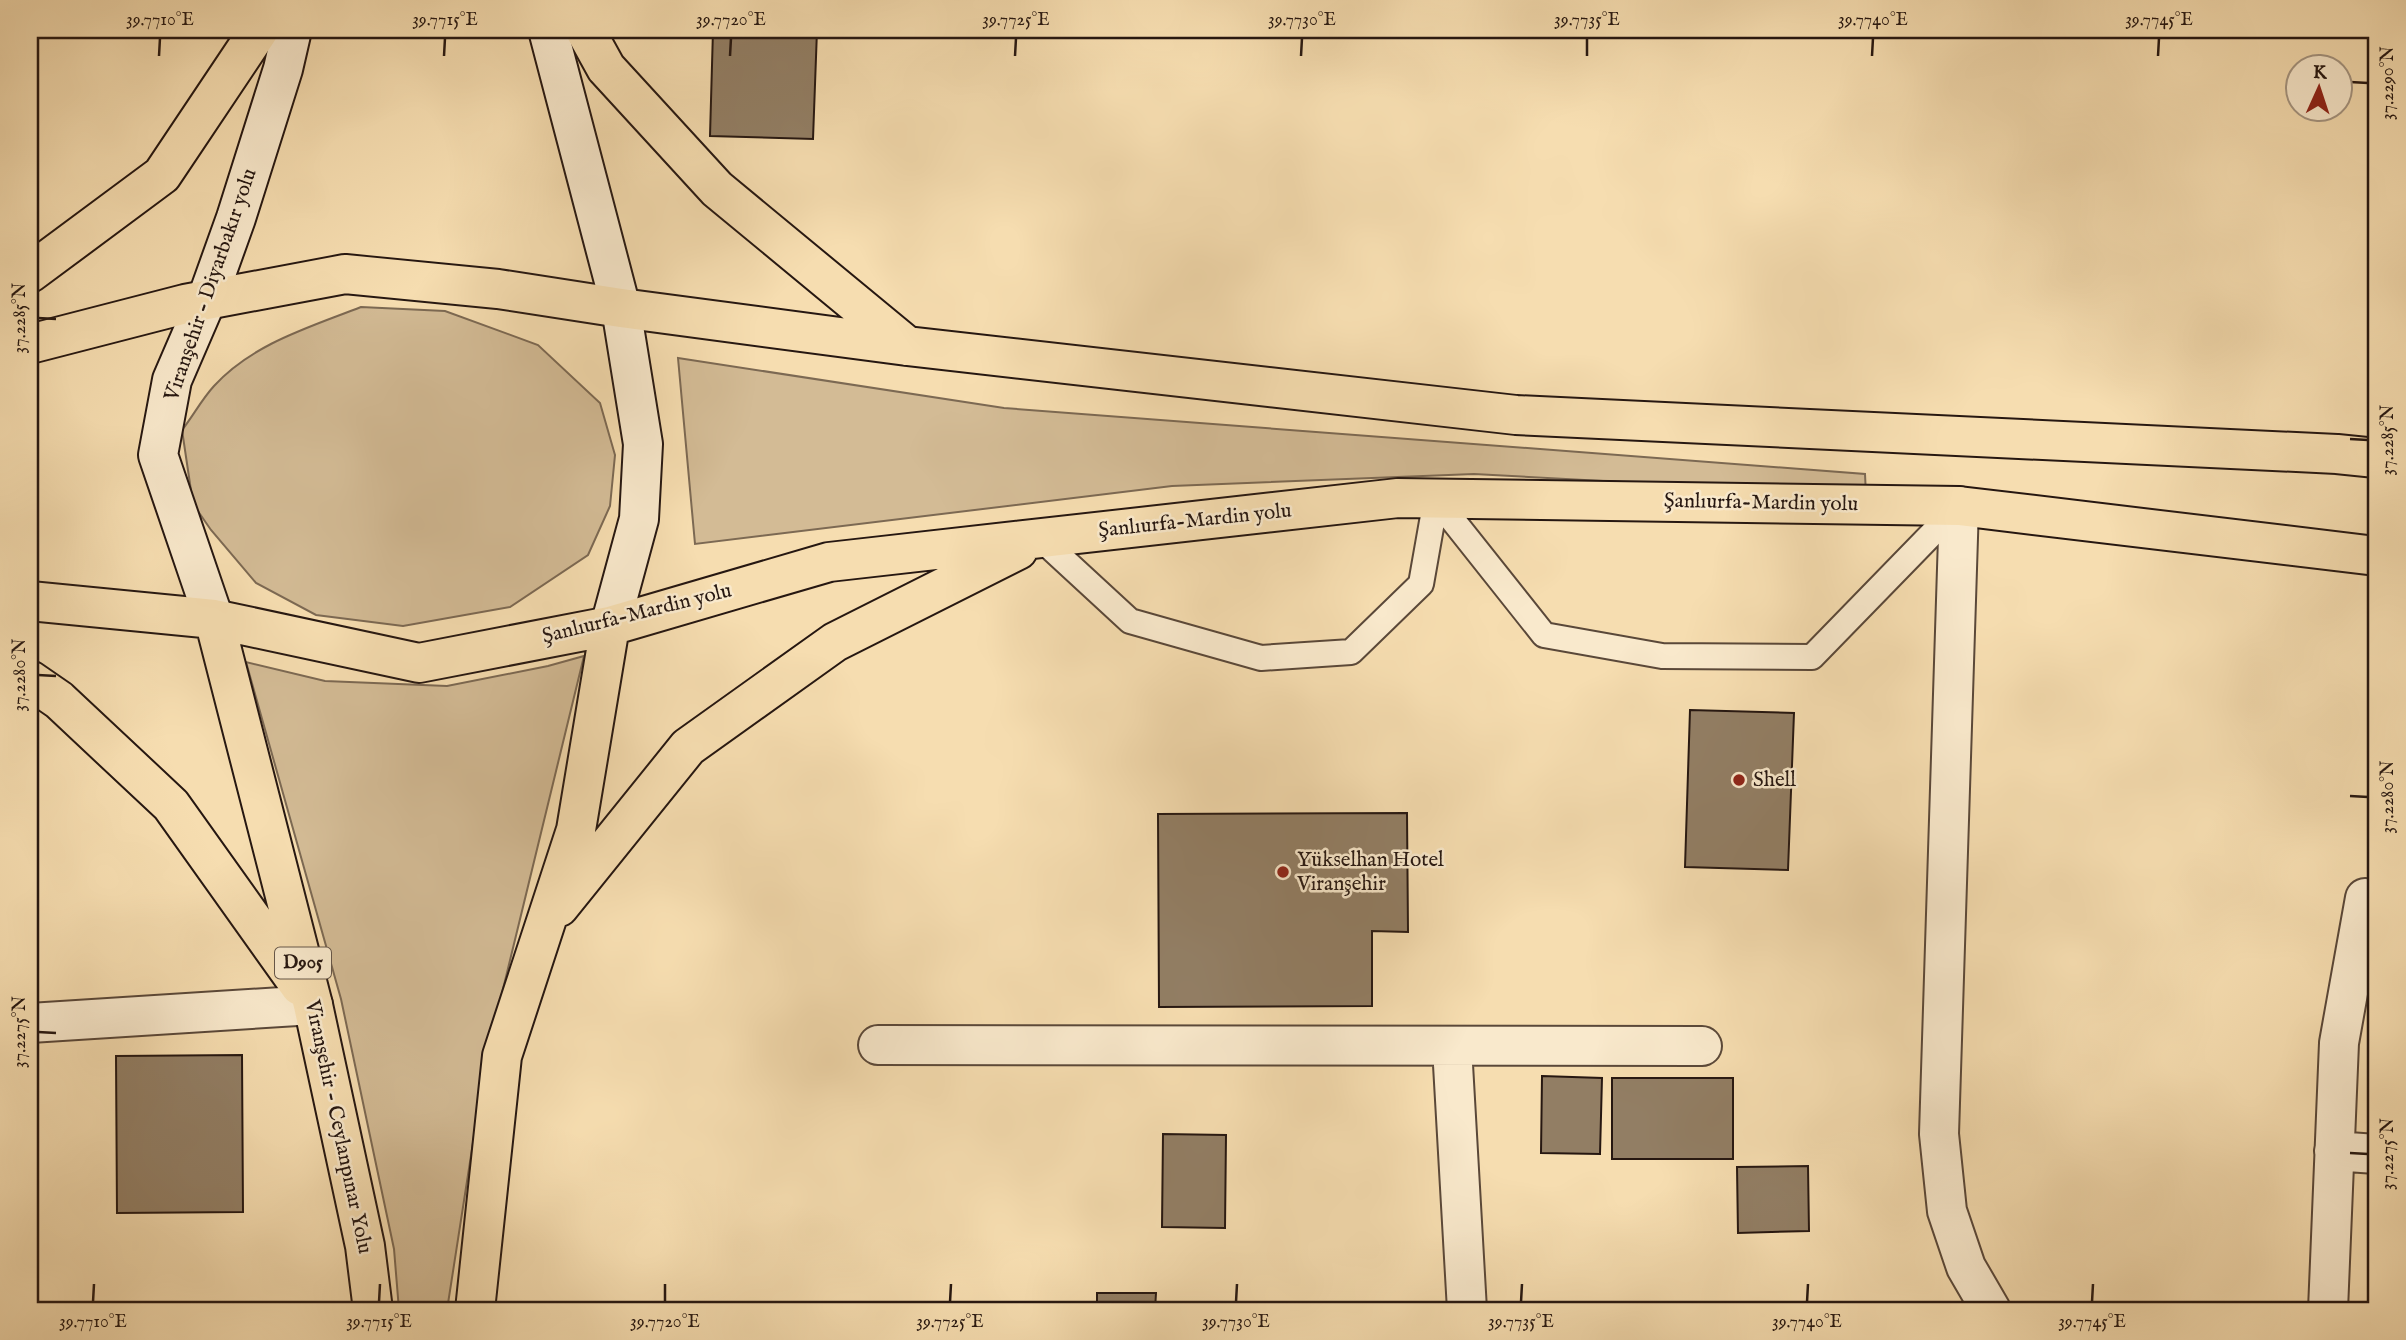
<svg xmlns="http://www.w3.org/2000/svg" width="2406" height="1340" font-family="'IM FELL English',serif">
  <rect width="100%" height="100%" fill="#f6ddb0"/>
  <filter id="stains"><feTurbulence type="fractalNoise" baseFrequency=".00286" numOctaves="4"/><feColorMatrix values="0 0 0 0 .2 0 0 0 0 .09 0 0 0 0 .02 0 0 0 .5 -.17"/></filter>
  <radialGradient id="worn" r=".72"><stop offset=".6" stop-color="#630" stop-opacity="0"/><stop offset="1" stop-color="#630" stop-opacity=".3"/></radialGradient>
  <!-- green -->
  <path fill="#d3bb95" stroke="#7c6953" stroke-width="2" d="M361,307L445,311L538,345L600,403L615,455L610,506L588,555L510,607L403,626L316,615L256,583L211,530L193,504L182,430C193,416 202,399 214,386C252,344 310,327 361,307Z
    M678,358L1004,408L1865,474L1866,495L1474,474L1172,486L695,544Z
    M584,656L486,1059L447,1310H399L394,1249L341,999L246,662L325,681L447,686L548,666Z"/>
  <!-- building -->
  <path fill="#927e64" stroke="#261711" stroke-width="2" d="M713,30H817L813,139L710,136Z
    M1690,710L1794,713L1788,870L1685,867Z
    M1407,813L1408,932L1372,931V1006L1159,1007L1158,814Z
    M242,1055L243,1212L117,1213L116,1056Z
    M1542,1076L1602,1078L1600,1154L1541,1153Z
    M1612,1078H1733V1159H1612Z
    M1163,1134L1226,1135L1225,1228L1162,1227Z
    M1808,1166L1809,1231L1738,1233L1737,1167Z
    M1097,1293H1156L1155,1310H1097Z
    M1165,1305L1227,1307V1310H1165Z"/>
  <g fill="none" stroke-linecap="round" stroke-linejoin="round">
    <!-- service casing -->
    <g stroke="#5a4839" stroke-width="28">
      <path id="service" d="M1436,499L1544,635L1662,656L1812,657L1959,506
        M1040,538L1130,621L1261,658L1351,652L1421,584L1436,499"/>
    </g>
    <!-- minor casing -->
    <g stroke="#5a4839" stroke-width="42">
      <path id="minor" d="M1959,506L1939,1134L1947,1211L1966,1267L1991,1310
        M30,1023L313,1005
        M878,1045L1702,1046
        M1452,1047L1467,1310
        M2334,1151L2376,1154
        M2328,1310L2339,1043L2365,898"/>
    </g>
    <!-- secondary casing -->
    <g stroke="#261711" stroke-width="42">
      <path id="secondary" d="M548,30L621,308L643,444L639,519L610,626
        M214,619L158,455L172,380L207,299L236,218L283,69L292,30"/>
    </g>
    <!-- trunk casing -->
    <g stroke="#261711" stroke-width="42">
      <path id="trunk" d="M585,30L606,68L717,189L907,346
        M30,273L162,175L259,30
        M30,344L185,304L345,274L498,289L621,308L907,346L1516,415L2337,454L2376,458
        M30,601L214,619L419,663L610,626L829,562L1398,498L1959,506L2376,556
        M214,619L313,1005L365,1246L373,1310
        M30,680L59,700L171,805L300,986
        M559,907L688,747L835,642L1018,550
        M475,1310L502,1056L576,830L610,626"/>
    </g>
    <!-- service -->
    <use href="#service" stroke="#f9e9cc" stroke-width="24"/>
    <!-- minor -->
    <use href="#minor" stroke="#f9e9cc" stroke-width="38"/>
    <!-- secondary -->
    <use href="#secondary" stroke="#f9e9cc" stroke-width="38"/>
    <!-- trunk -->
    <use href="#trunk" stroke="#f6ddb0" stroke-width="38"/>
  </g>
  <!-- ticks -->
  <path fill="none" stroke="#261711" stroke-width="2.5" d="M159,56L160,38M444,56L445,38M730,56L731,38M1015,56L1016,38M1301,56L1302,38M1587,56V38M1872,56L1873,38M2158,56L2159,38M2350,82L2368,83M38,318L56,319M2350,439L2368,440M38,675L56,676M2350,796L2368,797M38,1032L56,1033M2350,1153L2368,1154M93,1302L94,1284M379,1302L380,1284M665,1302V1284M950,1302L951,1284M1236,1302L1237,1284M1521,1302L1522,1284M1807,1302L1808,1284M2092,1302L2093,1284"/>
  <!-- markers -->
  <g fill="#8f2418" stroke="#f9e9cc" stroke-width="2.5">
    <circle cx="1739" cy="780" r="7"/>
    <circle cx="1283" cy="872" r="7"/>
  </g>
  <g text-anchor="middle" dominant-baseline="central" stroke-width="5" stroke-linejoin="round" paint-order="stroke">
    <!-- shield labels -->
    <rect fill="#f9e9cc" stroke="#655649" stroke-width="2" x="275" y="947.5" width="56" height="31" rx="5"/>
    <g font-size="19" font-weight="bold" fill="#261711">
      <text x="303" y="963">D905</text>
    </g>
    <!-- street labels -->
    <g font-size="21" fill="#261711" stroke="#f9e9cc">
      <text transform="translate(211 285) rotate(-71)">Viranşehir - Diyarbakır yolu</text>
      <text transform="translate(1761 503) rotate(1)">Şanlıurfa-Mardin yolu</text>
      <text transform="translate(1195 521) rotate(-6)">Şanlıurfa-Mardin yolu</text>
      <text transform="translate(637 614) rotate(-14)">Şanlıurfa-Mardin yolu</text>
      <text transform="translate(338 1127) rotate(78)">Viranşehir - Ceylanpınar Yolu</text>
    </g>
    <!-- poi labels -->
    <g font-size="21" fill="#261711" stroke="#f9e9cc" text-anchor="start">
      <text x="1753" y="780">Shell</text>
      <text x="1297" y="860">Yükselhan Hotel<tspan x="1297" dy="24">Viranşehir</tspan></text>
    </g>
  </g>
  <!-- margin -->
  <rect width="2406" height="1340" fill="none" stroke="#f6ddb0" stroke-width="77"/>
  <!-- north arrow -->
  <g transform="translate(2319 88) rotate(3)"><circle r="33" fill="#f9e9cc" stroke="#a59581" stroke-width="2"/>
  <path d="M0-5L12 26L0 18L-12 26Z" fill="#8f2418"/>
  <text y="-10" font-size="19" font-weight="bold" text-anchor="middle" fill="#261711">K</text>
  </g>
  <rect x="38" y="38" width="2330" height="1264" fill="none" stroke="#261711" stroke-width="2.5"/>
  <g font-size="18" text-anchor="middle" fill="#261711">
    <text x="160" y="25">39.7710°E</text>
    <text x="445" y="25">39.7715°E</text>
    <text x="731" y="25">39.7720°E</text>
    <text x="1016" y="25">39.7725°E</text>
    <text x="1302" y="25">39.7730°E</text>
    <text x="1587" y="25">39.7735°E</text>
    <text x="1873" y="25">39.7740°E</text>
    <text x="2159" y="25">39.7745°E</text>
    <text transform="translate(2387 83) rotate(-90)" y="6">37.2290°N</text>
    <text transform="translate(19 318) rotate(-90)" y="6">37.2285°N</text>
    <text transform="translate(2387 440) rotate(-90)" y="6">37.2285°N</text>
    <text transform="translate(19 675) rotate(-90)" y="6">37.2280°N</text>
    <text transform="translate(2387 797) rotate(-90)" y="6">37.2280°N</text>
    <text transform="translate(19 1032) rotate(-90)" y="6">37.2275°N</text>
    <text transform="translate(2387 1154) rotate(-90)" y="6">37.2275°N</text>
    <text x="93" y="1327">39.7710°E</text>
    <text x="379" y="1327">39.7715°E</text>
    <text x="665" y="1327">39.7720°E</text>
    <text x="950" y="1327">39.7725°E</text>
    <text x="1236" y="1327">39.7730°E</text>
    <text x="1521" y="1327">39.7735°E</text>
    <text x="1807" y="1327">39.7740°E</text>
    <text x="2092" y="1327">39.7745°E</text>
  </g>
  <rect width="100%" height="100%" filter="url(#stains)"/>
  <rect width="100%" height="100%" fill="url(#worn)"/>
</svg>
